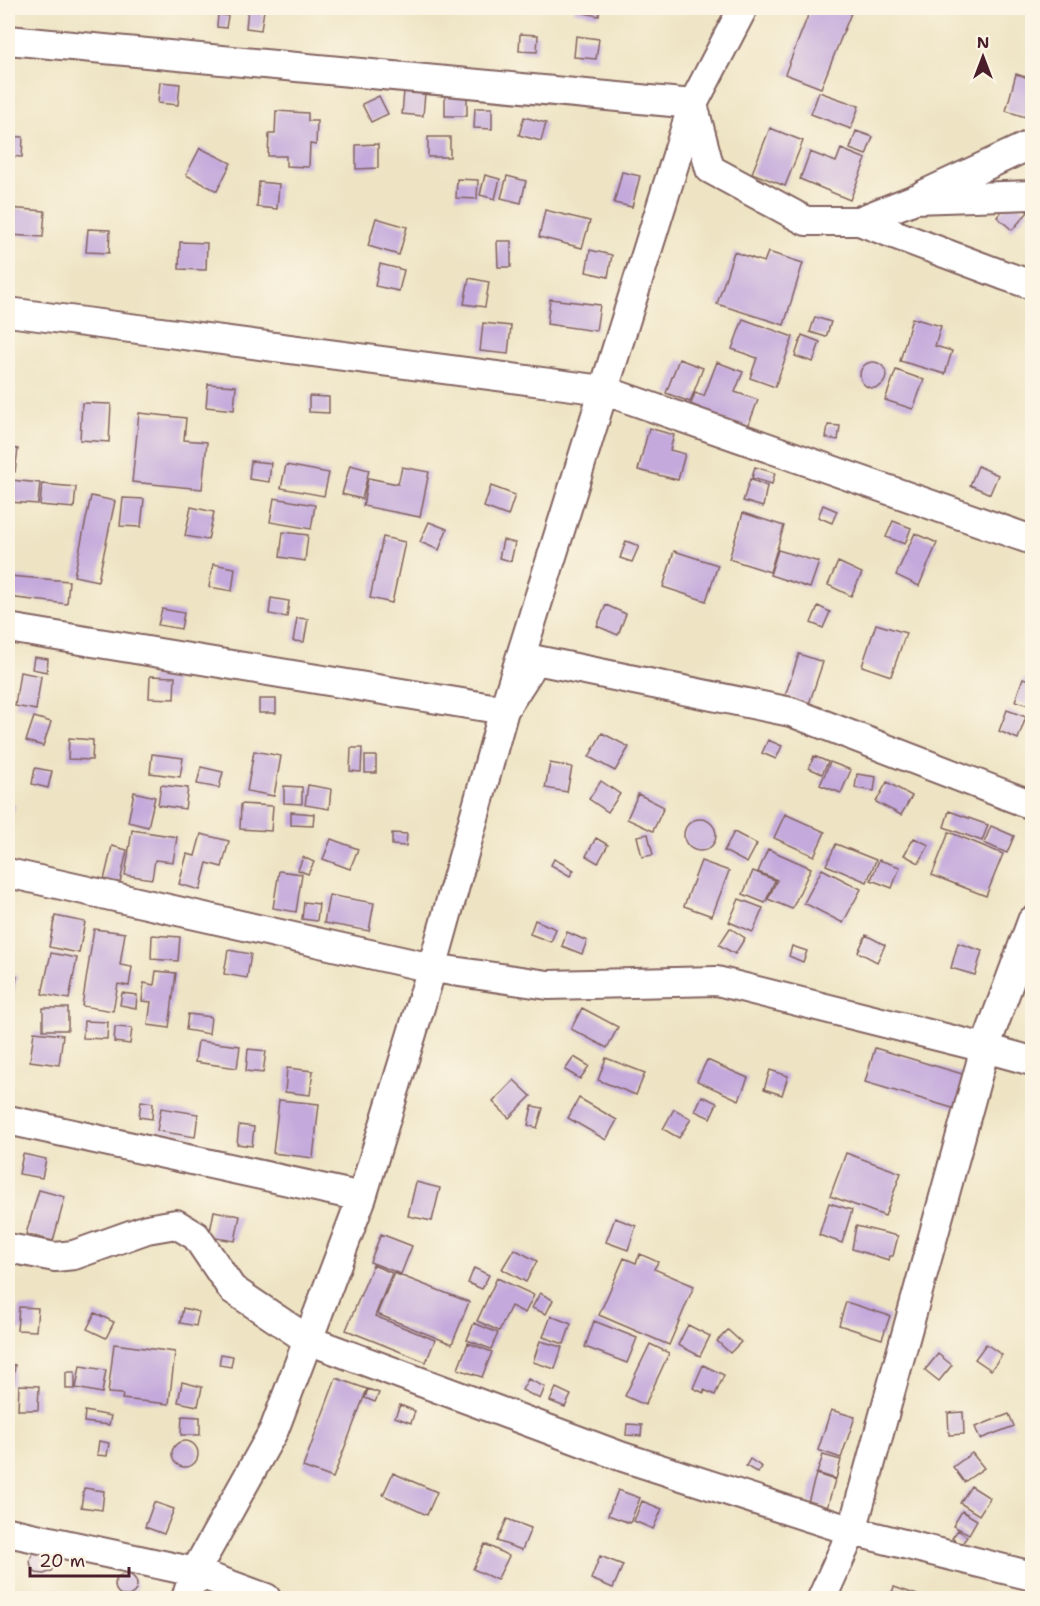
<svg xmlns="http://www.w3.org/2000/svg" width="1040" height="1606" font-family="'Shantell Sans',sans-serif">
  <rect width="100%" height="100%" fill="#fcf5e5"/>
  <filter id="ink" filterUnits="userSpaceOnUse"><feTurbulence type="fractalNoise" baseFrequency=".0167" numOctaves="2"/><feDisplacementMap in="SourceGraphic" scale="12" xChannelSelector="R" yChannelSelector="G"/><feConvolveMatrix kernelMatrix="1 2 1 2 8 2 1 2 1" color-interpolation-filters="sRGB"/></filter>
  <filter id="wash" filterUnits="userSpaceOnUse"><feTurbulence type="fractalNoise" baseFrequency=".008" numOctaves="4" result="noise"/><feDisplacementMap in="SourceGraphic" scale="24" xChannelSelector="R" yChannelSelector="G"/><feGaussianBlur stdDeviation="1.35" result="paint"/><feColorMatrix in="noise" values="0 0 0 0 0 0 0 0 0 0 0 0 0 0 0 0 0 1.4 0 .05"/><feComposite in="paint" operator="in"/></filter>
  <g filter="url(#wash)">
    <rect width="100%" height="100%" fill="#eee4c4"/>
    <g id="blocks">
      <!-- building -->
      <path fill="#c4aadc" d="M248,8L264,10L261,30L246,28Z
        M575,8H600L599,16L574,11Z
        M811,8H853L821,88L785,74Z
        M218,14L228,16L226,28L217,27Z
        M520,34L538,35L537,52L519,51Z
        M576,36L599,39L596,59L574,57Z
        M1016,74L1032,79V107L1029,118L1006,111Z
        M160,82L180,84L178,105L158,103Z
        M404,91L425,93L423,116L402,114Z
        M819,92L859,106L851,129L811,114Z
        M379,96L388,114L371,122L362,104Z
        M445,96L467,97V116H445Z
        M475,108H492V129L474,128Z
        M276,111L308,113V121H317L316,145L310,144L309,167L286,166V156H268L269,134H275Z
        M524,117L546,123L541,141L519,135Z
        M770,128L803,141L785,186L752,173Z
        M856,131L873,137L866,155L850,149Z
        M8,136L23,137L22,157L8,156Z
        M428,137H450V157H428Z
        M378,144V168L356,169V145Z
        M200,148L231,163L217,191L186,175Z
        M841,149L866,159L850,200L800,179L810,152L836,162Z
        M622,172L640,176L632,207L614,203Z
        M485,175L500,179L495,199L480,195Z
        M507,176L526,181L521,203L501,198Z
        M457,179L478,180L477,199L456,198Z
        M259,182L279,184L277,209L257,207Z
        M1012,199L1028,212L1012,230L997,217Z
        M8,208L45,211L43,237L8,235Z
        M545,210L590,221L582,248L539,237Z
        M376,218L407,227L399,255L368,246Z
        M88,229L110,230L109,253L86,252Z
        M497,241H511V267H498Z
        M180,242L207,243L206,270L179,269Z
        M590,250L612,255L608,277L586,272Z
        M734,252L764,262L768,252L803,263L784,325L717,304Z
        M380,264L404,270L399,291L375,286Z
        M469,278L489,282L485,307L464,304Z
        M550,299L600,305L596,331L547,324Z
        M815,317L831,322L826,337L810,332Z
        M912,318L941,326L935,346L952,351L945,374L900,361Z
        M743,319L793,337L775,387L750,378L757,358L732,349Z
        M483,323L511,326L508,354L480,351Z
        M802,335L820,342L813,362L795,356Z
        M679,359L703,368L690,402L666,393Z
        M860 375a13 13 0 1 1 26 0a13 13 0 1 1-26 0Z
        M717,362L743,372L735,392L758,400L747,429L699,412L700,408L691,404L695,393L704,396Z
        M896,370L924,380L913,409L885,400Z
        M208,384L236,386L234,410L206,407Z
        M309,396L329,397V413L309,412Z
        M82,403L111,404L109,442L80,440Z
        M139,413L186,418L184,440L207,442L202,489L132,482Z
        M828,425L840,426L838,440L826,438Z
        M649,428L674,435L670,450L685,454L678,480L638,470Z
        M8,448L18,449L15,472L8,471Z
        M251,461L271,463L269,482L249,479Z
        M286,465L329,473L324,496L281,488Z
        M350,465L369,470L362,499L342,494Z
        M978,466L998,475L990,494L970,485Z
        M402,467L429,472L420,517L363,506L368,478L398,484Z
        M755,467L775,473L772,484L752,478Z
        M750,479L767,486L763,507L743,501Z
        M11,480L40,483L38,504L9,502Z
        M42,484L76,487L74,508L40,505Z
        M491,486L515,495L508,516L484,507Z
        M91,496L115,501L98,581L74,576Z
        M123,498L144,499L141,527L120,526Z
        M274,498L315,505L311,529L270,522Z
        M823,505L837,511L832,523L818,517Z
        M191,507L214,512L208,540L185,536Z
        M743,513L784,526L770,572L729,559Z
        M893,521L911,528L905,544L886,537Z
        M429,522L447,529L439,550L420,542Z
        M283,532L308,535L305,561L280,557Z
        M915,533L937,543L919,586L896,575Z
        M383,537L405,542L392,603L370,598Z
        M503,540L515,543L511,561L499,558Z
        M626,541L639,546L632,562L620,558Z
        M778,550L819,562L810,588L770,575Z
        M674,551L718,565L706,601L663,587Z
        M838,562L862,573L851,596L828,585Z
        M213,564L235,568L232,591L209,587Z
        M8,576L69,581L67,604L8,597Z
        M271,598L289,601L287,617L269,614Z
        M606,605L626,614L618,635L597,626Z
        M818,606L830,612L823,628L811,623Z
        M162,609L184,613L181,629L158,625Z
        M297,618L308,619L304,642L293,641Z
        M876,624L906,633L891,676L862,666Z
        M799,654L823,662L809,704L785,696Z
        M34,657L48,659L47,672L32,669Z
        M20,672L41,676L36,710L15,706Z
        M150,676L175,677L174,699L149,698Z
        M1023,678L1032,681V706L1015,701Z
        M259,699H276V713H259Z
        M1007,710L1026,717L1018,739L999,731Z
        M34,717L51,722L43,746L26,741Z
        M602,733L629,747L615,771L589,757Z
        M69,738L93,740L92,760L68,759Z
        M768,740L782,746L776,759L762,753Z
        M351,748H362L361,772L350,771Z
        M254,751L281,756L274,796L247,791Z
        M152,754L183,758L180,777L150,773Z
        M365,756H376V773H365Z
        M814,756L828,762L822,774L809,768Z
        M830,762L851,770L841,793L820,785Z
        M550,763L572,767L567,792L545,788Z
        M201,767L223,772L219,788L197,784Z
        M35,768L52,771L48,788L32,784Z
        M857,774L876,777L874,791L855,788Z
        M601,781L620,794L608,812L589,799Z
        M887,782L912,796L901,815L876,802Z
        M161,785L188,788L185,809L158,805Z
        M308,785L331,789L329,809L305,805Z
        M284,786L302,787V804L284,803Z
        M134,792L155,797L148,827L128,822Z
        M638,794L664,807L653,831L627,819Z
        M8,803L15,805L9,827L8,826Z
        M241,804L273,806L271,831L240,829Z
        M949,811L988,825L982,841L944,827Z
        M291,812L314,814L313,826L291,825Z
        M785,814L825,832L814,856L774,838Z
        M684 835a16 16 0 1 1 32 0a16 16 0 1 1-32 0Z
        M991,826L1014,836L1007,853L984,843Z
        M132,830L177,837L173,862L155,860L152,879L125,875Z
        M734,832L757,844L747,863L724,851Z
        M949,832L1003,854L986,896L932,875Z
        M392,833L407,834L406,846L392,845Z
        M201,834L229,841L222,867L207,863L200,890L179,884L187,854L195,856Z
        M648,834L653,855L642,857L637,836Z
        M596,838L608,845L598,863L586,856Z
        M914,838L929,845L919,863L904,855Z
        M331,839L358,849L350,869L323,859Z
        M836,844L876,860L867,882L826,865Z
        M112,846L127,850L120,883L104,880Z
        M768,849L811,868L792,909L768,899L777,880L758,872Z
        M303,857L314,862L308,874L298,870Z
        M554,859L574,870L570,876L551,865Z
        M879,860L900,867L892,888L871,880Z
        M701,861L729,871L712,916L684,906Z
        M822,869L861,889L843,923L804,903Z
        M279,871L302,874L296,912L273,908Z
        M753,871L775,880L765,903L743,894Z
        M329,895L374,903L369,931L324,923Z
        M739,899L763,908L753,932L729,922Z
        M304,902L319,904L317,921L302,919Z
        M55,916L85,922L79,953L49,947Z
        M535,920L556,929L551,942L530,934Z
        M730,928L745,938L735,954L719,945Z
        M94,929L125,933L120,965L132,967L129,986L118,984L113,1011L82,1006Z
        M567,932L587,941L582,954L562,946Z
        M152,935L180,937L178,961L151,959Z
        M866,935L885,945L877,962L858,952Z
        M958,943L982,951L975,975L951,968Z
        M792,946L807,951L803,962L789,956Z
        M228,950L251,954L247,978L224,974Z
        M51,953L77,958L69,999L42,994Z
        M156,971L176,973L169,1028L148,1025L151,1002L142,1001L144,983L154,985Z
        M8,975L17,976L13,996L8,995Z
        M122,993L137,995L136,1008L120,1005Z
        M43,1008H68V1030H43Z
        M582,1008L618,1027L607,1048L571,1029Z
        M188,1014L211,1017L209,1034L186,1030Z
        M84,1021L108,1022L107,1039L83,1038Z
        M115,1027L132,1028L130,1044L114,1042Z
        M34,1032L63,1035L59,1065L30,1061Z
        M198,1041L240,1046L237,1068L195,1062Z
        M875,1048L969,1076L959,1110L865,1082Z
        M248,1049L266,1051L263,1073L246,1071Z
        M574,1057L589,1066L580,1079L565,1070Z
        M606,1058L645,1073L636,1095L598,1080Z
        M707,1060L748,1078L739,1100L697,1081Z
        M287,1068L313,1071L310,1095L285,1092Z
        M770,1070L788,1076L782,1095L764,1089Z
        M514,1080L531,1096L509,1118L493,1102Z
        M702,1096L717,1103L710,1118L695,1111Z
        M579,1098L617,1120L606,1140L568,1118Z
        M279,1100L319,1104L313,1158L273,1153Z
        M141,1101L153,1103L152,1119L139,1117Z
        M532,1106L543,1108L537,1128L528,1125Z
        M161,1108L198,1114L195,1137L157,1131Z
        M674,1109L691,1119L679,1138L663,1129Z
        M239,1125L254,1127L252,1146L237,1144Z
        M846,1153L901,1173L885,1216L830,1196Z
        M23,1154L46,1159L42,1178L19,1174Z
        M416,1182L440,1188L432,1221L408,1216Z
        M39,1190L65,1197L53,1241L26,1234Z
        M829,1203L852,1210L842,1243L819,1235Z
        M214,1211L240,1216L235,1241L209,1237Z
        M615,1218L636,1226L628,1250L606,1242Z
        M856,1226L898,1236L893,1256H890L889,1260L852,1249Z
        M381,1234L412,1246L401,1274L370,1262Z
        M514,1249L537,1261L526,1282L502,1269Z
        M640,1254L658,1262L654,1269L694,1286L669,1345L599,1315L624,1258L636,1263Z
        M373,1265L392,1273L375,1316L435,1340L426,1362L346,1330Z
        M474,1268L489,1275L482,1289L468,1283Z
        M394,1273L469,1302L452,1344L377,1314Z
        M497,1278L534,1295L525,1313L511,1306L499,1331L477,1321Z
        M540,1293L553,1300L546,1314L532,1308Z
        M846,1302L890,1316L882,1339L839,1325Z
        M19,1307L38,1308L36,1331L17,1330Z
        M183,1308L199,1312L196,1326L180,1323Z
        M95,1313L114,1322L106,1338L87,1329Z
        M551,1316L571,1324L564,1344L543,1337Z
        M594,1321L637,1338L627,1363L585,1347Z
        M474,1323L498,1333L491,1349L467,1340Z
        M688,1325L710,1336L700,1356L678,1345Z
        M728,1330L741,1342L730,1353L717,1341Z
        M540,1341L562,1347L555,1369L533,1362Z
        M468,1343L492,1352L482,1377L458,1369Z
        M114,1344L175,1352L169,1404L122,1399L123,1394L108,1393Z
        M650,1344L669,1353L645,1405L625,1396Z
        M986,1344L1002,1355L991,1370L975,1359Z
        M221,1354L233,1356L231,1367L219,1365Z
        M938,1354L952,1365L939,1381L925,1370Z
        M8,1364L15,1365L13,1385H8Z
        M703,1365L724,1375L715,1395L704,1390V1393L693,1388Z
        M80,1366L106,1370L102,1393L76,1388Z
        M66,1372H75V1389H66Z
        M336,1378L367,1389L333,1478L303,1467Z
        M528,1379L545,1387L540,1399L522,1390Z
        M182,1382L202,1387L198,1406L178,1402Z
        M19,1385L39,1386L38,1410H18Z
        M556,1388L571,1395L565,1407L550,1401Z
        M368,1389L379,1393L375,1402L365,1398Z
        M400,1405L415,1411L411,1423L395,1417Z
        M831,1410L855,1417L841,1458L818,1450Z
        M85,1411L111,1416L109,1425L84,1422Z
        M963,1412L964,1434L949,1435L948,1413Z
        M1009,1414L1014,1426L980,1439L975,1427Z
        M182,1416L200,1417V1435H181Z
        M627,1424L642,1425L641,1436L626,1435Z
        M99,1441L109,1443L107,1456L97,1455Z
        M172 1454a13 13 0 1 1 26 0a13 13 0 1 1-26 0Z
        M972,1453L984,1468L964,1482L953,1467Z
        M823,1455L841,1460L836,1479L817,1473Z
        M750,1459L762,1467L758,1473L746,1466Z
        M393,1473L437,1492L427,1515L383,1495Z
        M816,1474L835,1480L827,1508L808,1502Z
        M971,1486L990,1498L979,1515L960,1503Z
        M84,1488L104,1491L102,1510L81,1507Z
        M618,1490L640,1498L630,1523L608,1515Z
        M642,1501L662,1509L653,1529L634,1521Z
        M154,1502L174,1509L164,1534L145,1527Z
        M962,1511L977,1520L969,1534L953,1526Z
        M507,1519L531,1528L522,1550L497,1541Z
        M958,1530L967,1537L961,1545L952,1538Z
        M485,1544L509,1556L497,1580L473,1569Z
        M40,1549L54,1556L55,1564L51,1571L44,1574L36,1573L31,1567L30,1560L33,1553Z
        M600,1556L623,1565L613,1588L591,1579Z
        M115 1585a11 11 0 1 1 22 0a11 11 0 1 1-22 0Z
        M894,1587L926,1598H890Z"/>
    </g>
  </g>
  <g filter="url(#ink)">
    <use href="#blocks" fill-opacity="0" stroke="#836461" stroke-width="1.5"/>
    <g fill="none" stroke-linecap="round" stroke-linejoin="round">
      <!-- minor casing -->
      <g stroke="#836461" stroke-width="32">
        <path id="minor" d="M8,40L693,104L710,169L806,221H859L915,199L1032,195
          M923,195L1032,144
          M859,221L1003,275L1032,285
          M8,312L603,390L1032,540
          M8,628L504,710L536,660L791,712L1032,805
          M8,873L432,968L548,985L717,981L985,1048L1032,1061
          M8,1120L362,1197
          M8,1248L55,1257L74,1255L147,1229L176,1224L196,1236L232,1289L308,1340L623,1457L852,1531L1032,1576
          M8,1532L195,1572L266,1598
          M186,1598L195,1572L274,1430L362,1197L432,968L504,710L693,104L743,8
          M822,1598L852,1531L985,1048L1032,921"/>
      </g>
      <!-- minor -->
      <use href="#minor" stroke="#fff" stroke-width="28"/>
    </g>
  </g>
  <!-- margin -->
  <rect width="1040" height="1606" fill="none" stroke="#fcf5e5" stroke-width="30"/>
  <!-- north arrow -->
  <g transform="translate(983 57)" stroke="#fcf5e5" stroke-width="4.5" paint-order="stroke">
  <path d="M0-4.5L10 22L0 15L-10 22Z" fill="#4a1f2b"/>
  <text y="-9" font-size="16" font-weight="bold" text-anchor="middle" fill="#4a1f2b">N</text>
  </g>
  <!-- scale -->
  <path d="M30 1567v9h99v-9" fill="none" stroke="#4a1f2b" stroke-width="3"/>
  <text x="39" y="1567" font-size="18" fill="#4a1f2b" stroke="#fcf5e5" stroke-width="4.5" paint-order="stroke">20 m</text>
</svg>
